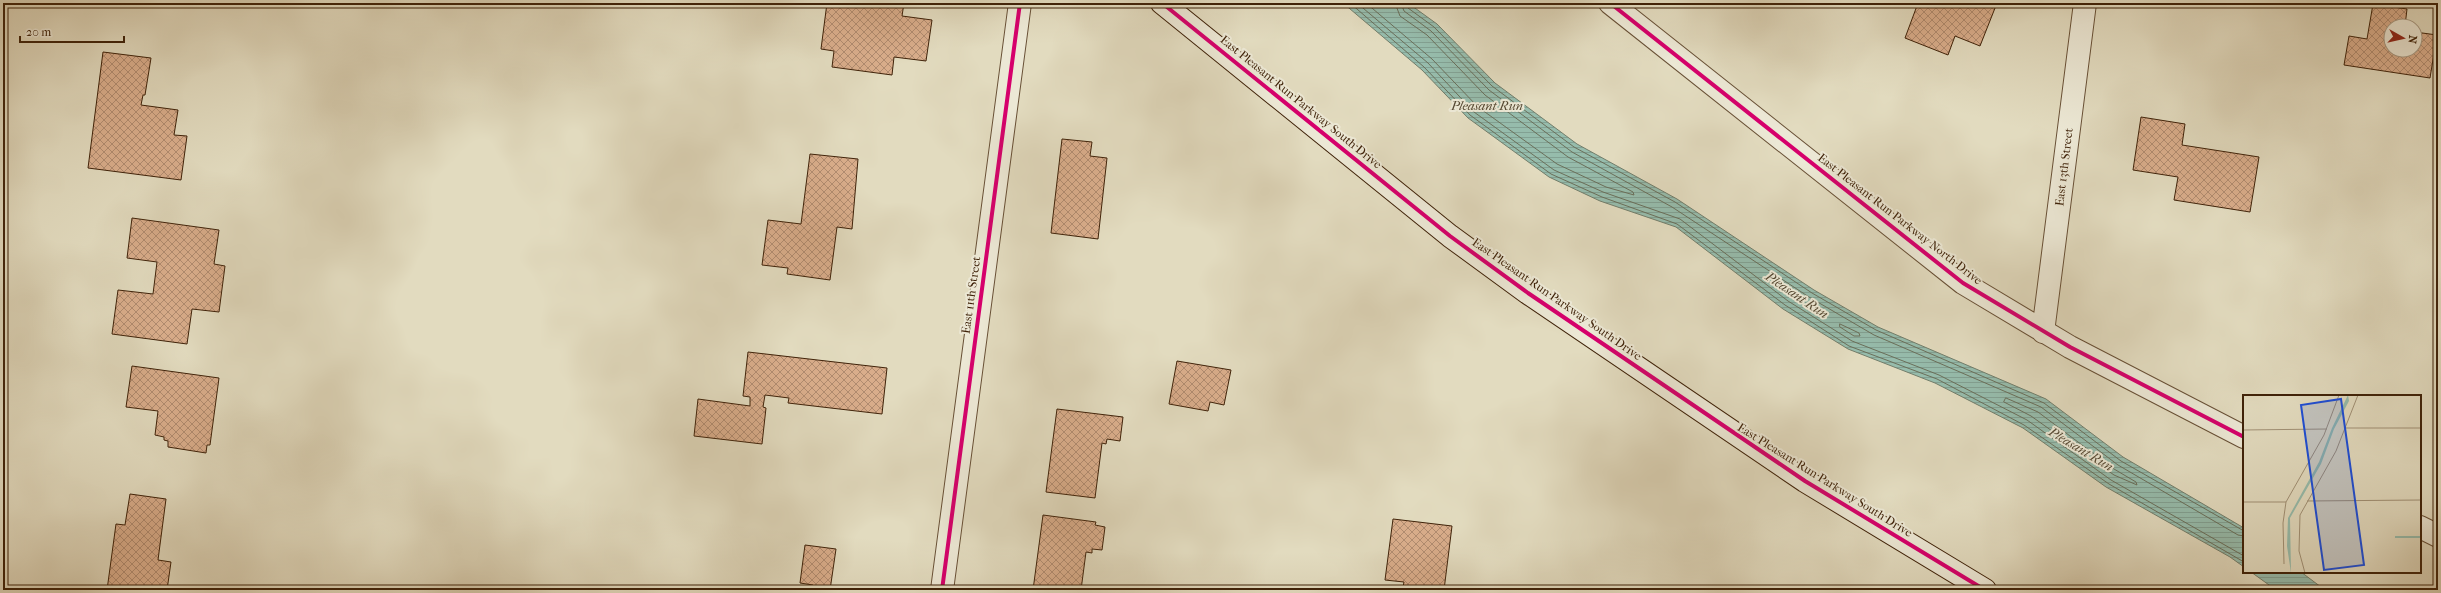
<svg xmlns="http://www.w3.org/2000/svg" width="2441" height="593" font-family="'IM FELL French Canon',serif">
  <defs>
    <pattern id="water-rules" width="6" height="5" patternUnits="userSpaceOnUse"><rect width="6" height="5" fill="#96bcac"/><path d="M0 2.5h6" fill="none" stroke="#82a193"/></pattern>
    <pattern id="building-cross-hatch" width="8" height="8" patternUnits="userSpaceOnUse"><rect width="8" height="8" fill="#d9ad8b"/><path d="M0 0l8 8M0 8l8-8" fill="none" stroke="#b18c70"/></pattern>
  </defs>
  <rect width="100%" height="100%" fill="#e2dbbf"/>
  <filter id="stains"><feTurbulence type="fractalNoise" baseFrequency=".005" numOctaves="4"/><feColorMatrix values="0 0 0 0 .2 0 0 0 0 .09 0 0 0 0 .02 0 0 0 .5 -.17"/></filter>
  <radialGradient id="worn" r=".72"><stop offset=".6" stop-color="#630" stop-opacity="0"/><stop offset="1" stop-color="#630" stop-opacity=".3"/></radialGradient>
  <!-- water -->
  <path fill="url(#water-rules)" stroke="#737e6b" d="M1343,3H1408L1437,24L1495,83L1577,144L1677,199L1814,290L1878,327L2046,399L2123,457L2244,528V567L2230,557L2106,487L2023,428L1935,383L1848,349L1783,309L1676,227L1600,201L1549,177L1468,118L1422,70Z
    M2251,572H2301L2325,590H2276Z"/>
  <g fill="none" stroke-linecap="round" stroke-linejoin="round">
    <!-- shore -->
    <path stroke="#6a6f5a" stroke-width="1" d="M1350,3L1424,67L1470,115L1551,174L1602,197L1677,224L1785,305L1849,346L1937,379L2024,425L2109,484L2244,562
      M1357,3L1428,63L1474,112L1554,170L1603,192L1680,219L1788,301L1852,341L1939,375L2027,420L2111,480L2244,556
      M1366,3L1432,59L1478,107L1557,164L1606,187L1634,195L1633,192L1568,157L1485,95L1427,35L1400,16L1395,3
      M1401,3L1404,11L1431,31L1489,90L1572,152L1672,207L1809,297L1874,335L2041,407L2118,465L2238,535L2244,536
      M1406,3L1408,8L1434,27L1492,86L1574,147L1675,202L1812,293L1876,330L2044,403L2121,461L2244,531
      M1840,324L1859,333L1860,336H1854L1840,327Z
      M2006,398L2038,412L2114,469L2136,482L2137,485L2114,475L2031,416L2004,402Z"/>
  </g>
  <!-- building -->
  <path fill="url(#building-cross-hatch)" stroke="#3f2209" d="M827,3H904L902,16L932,20L926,61L894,57L892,75L832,67L834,51L821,49Z
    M1918,3H1997L1980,46L1955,36L1948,55L1905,38Z
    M2373,4L2407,9L2405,26H2391V50H2415V32L2437,35L2430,78L2344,65L2349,36L2367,39Z
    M103,52L151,58L145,95H143L141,105L178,110L174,135L187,136L181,180L88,168Z
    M2141,117L2185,124L2182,145L2259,157L2250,212L2174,200L2178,177L2133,170Z
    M1062,139L1092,142L1090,156L1107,158L1098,239L1051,233Z
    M810,154L858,159L852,229L837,227L830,280L787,274L788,268L762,265L768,220L801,224Z
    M132,218L219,230L214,264L225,266L219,312L192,309L187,344L112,334L118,290L153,294L157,262L127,258Z
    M748,352L887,368L882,414L788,403L789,398L765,395L763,407L766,408L762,444L694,436L698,399L750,406V397L743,396Z
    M1177,361L1231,370L1224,405L1210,402L1208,411L1169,404Z
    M132,366L219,378L210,445H207L206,453L168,447V441L164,440V437L155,435L158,411L126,407Z
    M1057,409L1123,417L1120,441L1107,439L1106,444L1102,443L1095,498L1046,492Z
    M130,494L166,499L158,560L171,562L167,590H107L116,524L125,525Z
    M1043,515L1096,522L1095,525L1105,527L1102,550L1092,549V553L1086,552L1081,590H1033Z
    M1393,519L1452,526L1444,590H1419L1403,587L1404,582L1385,580Z
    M805,545L836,549L830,590H812L813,585L800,583Z"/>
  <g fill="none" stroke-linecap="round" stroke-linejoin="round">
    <!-- street casing -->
    <g stroke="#685036" stroke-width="24">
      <path id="street" d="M1610,3L1963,283L2070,347L2244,437
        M2043,332L2085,3
        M2420,527L2438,536
        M942,590L1020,3"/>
    </g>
    <!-- secondary casing -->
    <g stroke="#3f2209" stroke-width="24">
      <path id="secondary" d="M1162,3L1450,236L1528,293L1805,481L1985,590"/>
    </g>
    <!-- street -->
    <use href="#street" stroke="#ece8d5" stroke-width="22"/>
    <!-- secondary -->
    <use href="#secondary" stroke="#ece8d5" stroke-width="22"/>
    <!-- cycleway casing -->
    <g stroke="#ece8d5" stroke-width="6">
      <path id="cycleway" d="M1162,3L1450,236L1528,293L1805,481L1985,590
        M1610,3L1963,283L2070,347L2244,437
        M942,590L1020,3"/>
    </g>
    <!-- cycleway -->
    <use href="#cycleway" stroke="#d6006c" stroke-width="4"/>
  </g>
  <g text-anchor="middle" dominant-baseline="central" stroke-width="4" stroke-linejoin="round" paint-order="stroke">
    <!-- street labels -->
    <g font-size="12" fill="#3f2209" stroke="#ece8d5">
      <text transform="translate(1301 102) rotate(39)">East Pleasant Run Parkway South Drive</text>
      <text transform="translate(2064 167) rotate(-83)">East 13th Street</text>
      <text transform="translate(1900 219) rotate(38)">East Pleasant Run Parkway North Drive</text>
      <text transform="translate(971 295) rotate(-82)">East 11th Street</text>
      <text transform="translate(1557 299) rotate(35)">East Pleasant Run Parkway South Drive</text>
      <text transform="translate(1825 480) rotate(32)">East Pleasant Run Parkway South Drive</text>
    </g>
    <!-- water labels -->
    <g font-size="13" font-style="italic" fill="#554832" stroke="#ece8d5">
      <text x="1487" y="105">Pleasant Run</text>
      <text transform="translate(1797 295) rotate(34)">Pleasant Run</text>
      <text transform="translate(2081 449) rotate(31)">Pleasant Run</text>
    </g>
  </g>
  <!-- overview -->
  <g transform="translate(2243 395)">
    <rect width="178" height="178" fill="#e2dbbf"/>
    <path d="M105,0L106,6L91,34L78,69L47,123L48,178L44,151L45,123L76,67L89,33Z" fill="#96bcac"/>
    <path fill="none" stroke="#96bcac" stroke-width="2" d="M152,142H178"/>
    <path fill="none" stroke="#a19176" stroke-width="1" d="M103,33H178M0,35L84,34M64,106L178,105M0,107H43M41,169L40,128L43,107L81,40L96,0M62,178L56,156L57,120L93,56L115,0"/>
    <path fill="#1d4ed8" fill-opacity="0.15" stroke="#1d4ed8" stroke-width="2" d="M98,4L121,170L81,175L58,10Z"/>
    <rect width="178" height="178" fill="none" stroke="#3f2209" stroke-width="2"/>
  </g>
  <!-- margin -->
  <rect width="2441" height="593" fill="none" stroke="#e2dbbf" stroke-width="16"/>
  <rect x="4" y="4" width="2433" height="585" fill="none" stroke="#3f2209" stroke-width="2"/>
  <rect x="8" y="8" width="2425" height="577" fill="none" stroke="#3f2209"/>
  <!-- north arrow -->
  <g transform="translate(2403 38) rotate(98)"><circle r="19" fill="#ece8d5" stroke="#a79983"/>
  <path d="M0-3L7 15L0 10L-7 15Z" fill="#8f2418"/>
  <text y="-6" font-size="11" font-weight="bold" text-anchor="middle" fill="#3f2209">N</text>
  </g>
  <!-- scale -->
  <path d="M20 36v6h104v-6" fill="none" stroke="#3f2209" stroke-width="2"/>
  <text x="26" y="36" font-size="12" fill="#3f2209" stroke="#ece8d5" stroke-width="3" paint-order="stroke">20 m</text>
  <rect width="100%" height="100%" filter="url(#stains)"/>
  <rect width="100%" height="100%" fill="url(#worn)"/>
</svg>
